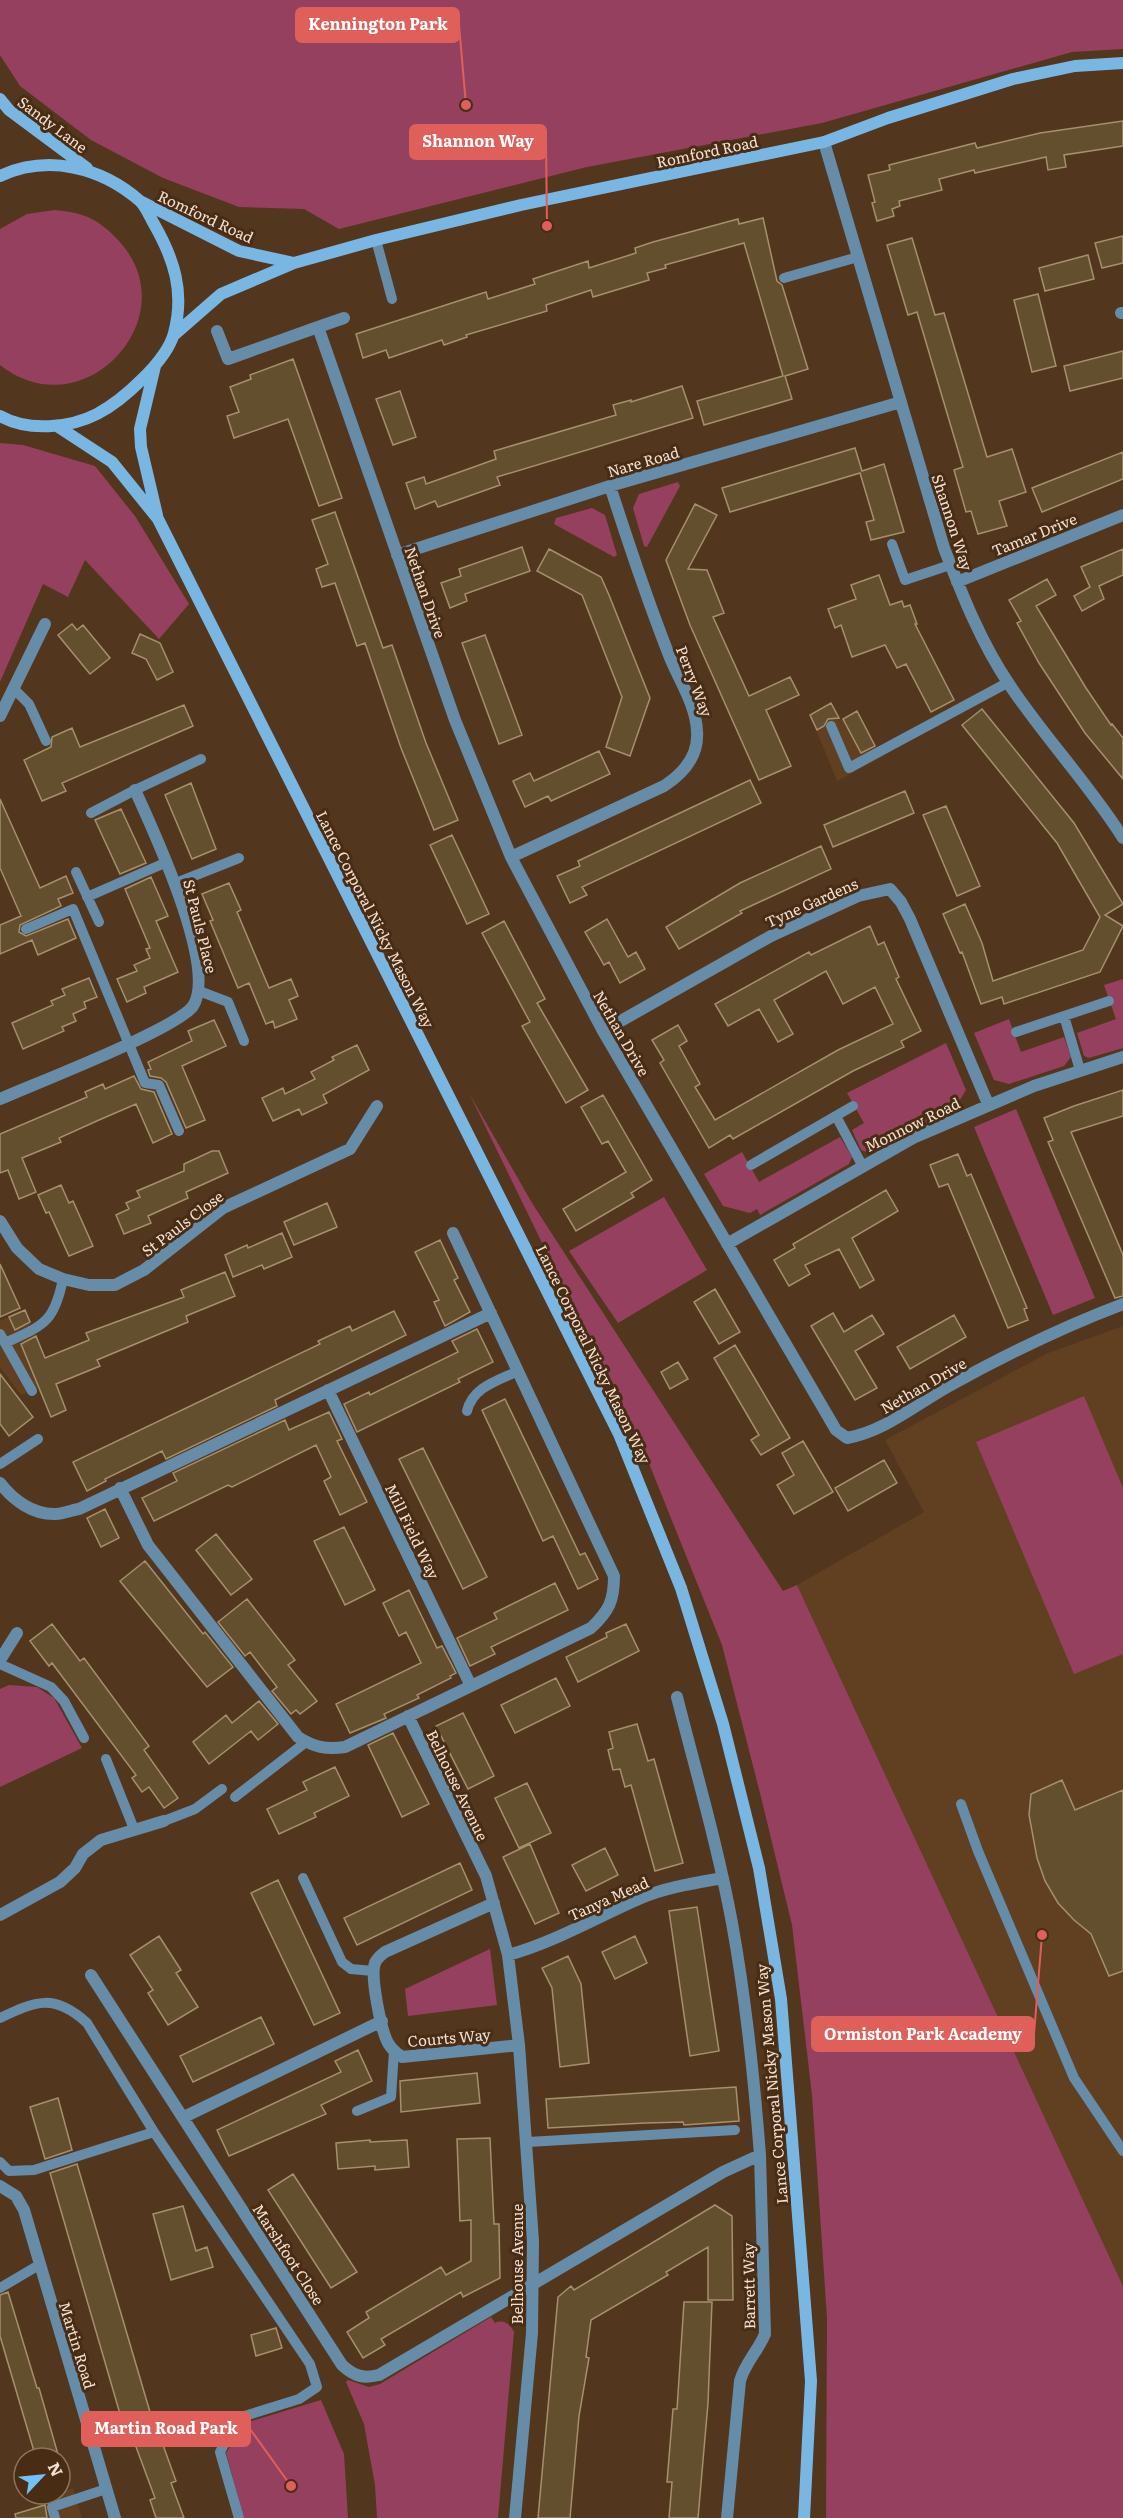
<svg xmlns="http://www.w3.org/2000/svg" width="1123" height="2518" font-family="Literata,serif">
  <rect width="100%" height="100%" fill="#53361e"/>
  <!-- built -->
  <path fill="#613f21" d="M832,703L841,720L857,711L882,757L837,781L810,715Z
    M25,1310L55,1382L21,1395L0,1367V1321Z
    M1123,1326V2286L797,1585L924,1512L885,1440L1048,1353Z
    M73,2488L82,2518H27L25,2511Z"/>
  <!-- green -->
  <path fill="#95405e" d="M0,0H1123V49L1072,52L822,123L587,167L339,229L304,209L239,207L163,178L91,140L20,86L0,55Z
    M55,210C64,211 73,212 82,215C96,219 109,230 119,241C189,317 83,431 0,365V229L27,214Z
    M0,443L23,445L95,466L135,516L189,604L159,639L85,560L68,597L43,584L0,682Z
    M678,482L680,486L647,547L644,546L633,508L639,494Z
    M592,508L605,515L617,555L614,557L554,524L556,518Z
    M1123,979V1048L1089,1058L1084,1056L1077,1033L1116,1019L1104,985Z
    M1009,1019L1021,1052L1064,1037L1071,1057L1064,1066L1009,1084L994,1080L974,1033Z
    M946,1043L966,1090L955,1108L869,1153L861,1150L852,1130L864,1123L847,1093Z
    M469,1093L532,1203L783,1591L797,1585L1123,2286V2518H826L827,2318L812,2095L792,1925L761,1797L722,1645L646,1456Z
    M1016,1109L1095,1298L1053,1315L974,1127Z
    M840,1137L852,1157L849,1164L760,1215L757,1209L750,1213L723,1206L704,1174L742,1152L759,1182Z
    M664,1197L707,1270L618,1323L569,1251Z
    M1084,1396L1123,1488V1654L1074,1674L976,1442Z
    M9,1685L37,1687L54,1698L82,1748L0,1787V1689Z
    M490,1949L497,2005L408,2016L405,1989Z
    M491,2317L495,2323C504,2319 510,2324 514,2332L498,2518H377L375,2485L364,2424L346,2382L348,2380L369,2387L380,2384Z
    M321,2400L344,2454L348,2518H244L226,2453L245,2423Z"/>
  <!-- building -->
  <path fill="#634f2e" stroke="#a5906d" stroke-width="1.5" d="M1123,121V146L1064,155L1066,167L1048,170L1046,157L975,173L974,170L939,179L942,190L899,201L900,206L892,209L894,216L877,221L872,203L875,202L868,175L890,170L889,165L975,143L977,148L1040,133Z
    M763,218L777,281L782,285L808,369L785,376L792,399L704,425L697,401L783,376L744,243L665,265L666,268L647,273L649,280L593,297L591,290L546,305L547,311L466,335L467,337L444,345L442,340L389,358L386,350L363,358L356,334L486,292L488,299L535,284L533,279L588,261L589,268L636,253L635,248L653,242L738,219L739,224Z
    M1123,236V263L1102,268L1095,243Z
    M912,238L935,315L944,313L987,457L1012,449L1026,492L999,501L1007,526L978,534L971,511L966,512L954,470L963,467L917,312L908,315L887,245Z
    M1088,255L1094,279L1045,291L1039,268Z
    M1038,294L1056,366L1032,372L1014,300Z
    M1123,351V378L1070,391L1064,366Z
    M293,359L342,498L319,506L288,419L234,438L227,416L239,412L230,387L251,379L250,375Z
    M682,386L693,418L497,477L500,485L438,507L435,501L415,509L406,483L424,477L426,484L471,468L496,459L494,451L616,415L613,405L631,400V402Z
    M400,391L416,437L393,445L376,399Z
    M855,448L862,471L884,464L904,532L871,540L866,522L874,520L860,473L730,512L722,488Z
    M1123,452V479L1042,512L1032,488Z
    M695,504L717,515L688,569L707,570L724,613L713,617L749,696L790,677L799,695L766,710L791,766L759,780L690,625L666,560Z
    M335,512L383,648L392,645L426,743L458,820L434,830L401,748L365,643L357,646L335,583L322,587L316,569L328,564L312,520Z
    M522,547L530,571L465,594L467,601L450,608L441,583L461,576L459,569Z
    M549,549L601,577L609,595L650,698L630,756L606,747L622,697L582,595L537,571Z
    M1123,549V575L1099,586L1104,599L1082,611L1074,596L1090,587L1081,567Z
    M879,575L890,605L902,601L904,607L910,605L917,624H915L954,700L931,712L906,664L897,668L885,645L852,657L841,625L835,628L828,609L856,599L851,585Z
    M1047,579L1056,595L1036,606L1086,688L1111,725L1112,724L1123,738V779L1085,733L1039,663L1017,623L1021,621L1009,600Z
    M72,624L77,630L83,625L110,658L90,674L58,635Z
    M140,634L160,643L173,672L157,680L146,659L132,653Z
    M485,635L522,735L499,744L462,643Z
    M831,703L839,718L828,719L824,726L817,730L810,715Z
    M184,705L193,726L62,783L66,791L42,801L24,760L51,747L52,737L72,728L80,747Z
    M982,709L1074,823L1123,904L1105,915L1123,926L1100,972L1004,1004L1002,997L981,1004L962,952L960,953L943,914L965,904L982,943L993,981L1083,950L1100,917L1057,843L962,725Z
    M857,711L875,746L861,753L843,719Z
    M599,751L610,774L551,801L548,796L525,807L513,781L530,773L534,781Z
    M750,780L761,803L582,887L587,895L570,903L557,876L580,866L578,861Z
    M191,783L216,849L192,859L165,795Z
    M905,791L914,813L833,847L824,825Z
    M0,799L40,888L66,876L73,893L58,899L61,906L20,925L19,932L26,936L68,919L76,938L38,955L32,940L0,954V925L21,916L0,868Z
    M946,806L980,886L957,896L923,815Z
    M121,809L146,863L120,874L95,820Z
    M452,835L489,914L467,924L430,845Z
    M821,846L831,869L740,911L742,913L679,949L666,927L740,883Z
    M151,877L168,916L156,921L178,972L144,987L146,993L127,1002L117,979L137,971L134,965L150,958L146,949L150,948L125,889Z
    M229,883L241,910L237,912L269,988L291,979L298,996L289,1000L297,1019L275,1028L273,1021L266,1024L249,983L238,988L210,921L213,920L202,894Z
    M607,919L628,957L636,952L645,969L620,983L609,962L604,965L585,932Z
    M504,921L545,999L537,1003L588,1090L566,1103L522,1026L530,1022L482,933Z
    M870,926L878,945L884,942L899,977L896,979L921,1031L901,1041L904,1047L853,1071L733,1139L730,1135L709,1148L660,1063L664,1060L652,1040L678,1025L687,1041L679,1046L700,1084L695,1087L715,1120L838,1050L893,1024L875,987L843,1004L826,971L774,1000L793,1034L778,1042L759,1009L728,1026L715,1004L809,952L811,955Z
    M89,978L97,997L84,1002L86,1008L73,1014L76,1021L62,1027L64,1031L23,1049L12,1023L53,1005L51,1001L65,995L62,989Z
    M214,1020L226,1046L182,1066L205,1120L186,1128L166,1082L161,1078L150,1076L148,1070L151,1069L148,1062L192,1041L188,1031Z
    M357,1045L369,1070L323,1095L327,1103L302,1115L299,1109L273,1121L262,1098L283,1088L285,1094L315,1079L311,1072L334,1060L332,1057Z
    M134,1076L141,1089L154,1092L172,1134L153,1143L136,1104L99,1120L59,1138L61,1142L22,1158L36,1192L19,1199L8,1170L0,1173V1134L87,1097L85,1092L103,1084L105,1089Z
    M1123,1090V1116L1071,1132L1123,1255V1296L1115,1298L1048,1142L1053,1140L1044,1118L1074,1106Z
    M603,1095L652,1180L631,1193L634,1197L576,1231L563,1209L626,1172L608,1141L602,1144L581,1107Z
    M212,1151H219L228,1173L186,1192L188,1198L148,1216L151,1223L124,1234L116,1215L129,1209L126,1203L140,1197L137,1191L184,1171V1164Z
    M958,1154L967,1176L971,1174L1027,1308L1024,1309L1028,1320L1008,1328L948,1184L939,1187L930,1165Z
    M61,1185L69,1203L73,1201L93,1246L69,1256L49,1212L46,1213L38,1195Z
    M886,1190L898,1211L852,1238L874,1280L860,1288L839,1249L805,1265L810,1274L789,1286L774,1260L795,1248L793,1244Z
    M327,1203L337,1227L294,1245L284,1222Z
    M282,1233L292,1257L264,1269L262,1265L233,1277L225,1255L247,1245L248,1248Z
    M440,1240L458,1278L454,1280L470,1312L445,1326L434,1302L439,1300L415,1252Z
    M0,1264L20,1308L0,1317Z
    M225,1272L235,1296L186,1316L188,1322L97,1360L100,1366L56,1384L66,1410L51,1417L21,1344L36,1336L45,1358L89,1340L86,1333L184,1297L181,1290Z
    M715,1289L740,1332L719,1344L694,1302Z
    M25,1310L30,1322L15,1330L9,1317Z
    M394,1311L406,1335L275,1400L277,1406L166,1459L162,1451L105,1479L106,1481L87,1491L73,1462L320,1344L318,1341L350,1326L352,1331Z
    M833,1313L844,1332L872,1315L884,1334L855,1351L877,1388L855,1400L811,1326Z
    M954,1315L966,1337L910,1369L897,1347Z
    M477,1329L493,1362L458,1379L460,1382L357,1432L344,1404L369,1392L370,1395L458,1352L452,1341Z
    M735,1345L790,1438L761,1455L751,1440L759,1435L714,1358Z
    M678,1362L688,1379L670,1389L661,1372Z
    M0,1374L33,1417L9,1436L0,1424Z
    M505,1399L580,1555L585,1553L598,1579L578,1589L553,1536L543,1541L482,1410Z
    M329,1412L342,1439L337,1441L367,1502L340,1515L324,1481L331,1477L316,1445L232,1487L228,1485L154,1521L142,1498L177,1481L173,1473L285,1420L289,1430Z
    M803,1441L833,1492L794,1514L777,1485L794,1475L782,1453Z
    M423,1448L487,1577L463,1589L399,1459Z
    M884,1460L897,1483L848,1511L835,1488Z
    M105,1509L119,1538L101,1547L87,1518Z
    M344,1527L375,1590L345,1605L314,1541Z
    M216,1534L252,1579L231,1595L196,1550Z
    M145,1561L203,1634L205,1632L233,1667L207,1687L120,1581Z
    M555,1583L568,1610L491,1647L495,1654L470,1666L457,1638L497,1619L494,1613Z
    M409,1590L437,1648L442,1646L456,1673L450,1676L451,1678L417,1695L419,1698L384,1714L386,1718L350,1733L336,1704L421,1663L406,1632L399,1636L383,1603Z
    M247,1599L295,1660L288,1665L317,1701L300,1714L296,1710L291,1714L272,1691L277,1687L250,1652L245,1656L218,1622Z
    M52,1624L80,1661L84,1658L149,1746L144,1750L178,1798L164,1808L149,1787L142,1792L132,1778L136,1775L52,1663L49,1666L30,1641Z
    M626,1624L639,1651L578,1682L566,1657L607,1637L606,1633Z
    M556,1678L570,1706L515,1733L501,1705Z
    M259,1701L278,1724L258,1740L251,1731L209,1764L193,1742L226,1715L232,1723Z
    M463,1713L494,1776L468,1789L436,1726Z
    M637,1724L648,1761L654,1759L683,1863L655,1871L631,1785L625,1787L620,1769L613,1770L608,1750L613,1748L609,1732Z
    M393,1733L429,1804L402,1817L368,1745Z
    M335,1767L349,1796L314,1813L316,1817L279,1834L267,1809L307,1790L303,1782Z
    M1062,1780L1075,1810L1123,1790V1971L1109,1976L1091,1934L1074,1920L1058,1903L1045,1881L1037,1858L1029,1815L1031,1794Z
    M527,1783L551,1833L519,1848L495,1798Z
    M530,1844L559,1913L535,1924L503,1857Z
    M605,1848L618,1875L586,1891L572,1865Z
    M460,1863L472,1890L357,1945L344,1918Z
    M278,1880L340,2013L314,2025L251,1893Z
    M697,1907L719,2051L690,2056L669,1911Z
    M159,1936L181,1970L176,1973L198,2007L168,2025L148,1993L153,1990L130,1955Z
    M635,1936L647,1963L615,1979L602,1952Z
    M568,1956L581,1984L589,2063L560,2067L552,1988L542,1968Z
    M261,2017L274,2044L193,2082L180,2056Z
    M358,2050L372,2081L321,2105L326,2114L229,2156L217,2130L341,2072L335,2061Z
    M477,2073L480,2103L401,2112L400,2081Z
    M736,2087L739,2121L684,2125L683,2122L645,2123L548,2128L546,2099Z
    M58,2098L72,2150L45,2159L30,2107Z
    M490,2138L494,2224H499L500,2278L463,2297L461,2292L381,2339L385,2345L363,2358L347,2332L369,2318L366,2312L441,2267L446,2275L471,2261V2220L460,2221L457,2139Z
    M370,2140V2142L407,2140L409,2167L375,2170V2166L338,2169L336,2143Z
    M77,2164L160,2446L163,2445L176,2481L171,2483L184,2518H156L150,2500L155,2498L132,2436L127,2438L50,2173Z
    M293,2174L357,2272L331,2288L268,2190Z
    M715,2205L732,2216L733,2300H708V2247L666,2272L668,2275L591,2320L586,2357L589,2358L579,2416L570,2518H538L558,2297L571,2286L574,2290Z
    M183,2206L196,2251L207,2247L213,2267L171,2280L153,2214Z
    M8,2292L37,2388H39L59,2458H36L0,2336V2295Z
    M684,2302H712L708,2403L698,2518H669L672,2482H667L673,2409H677Z
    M276,2328L282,2348L256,2356L251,2335Z
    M45,2505L47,2518H16L15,2514Z"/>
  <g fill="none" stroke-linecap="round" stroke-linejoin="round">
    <!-- lane -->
    <path stroke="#668ca7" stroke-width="10" d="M376,240L392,299
      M784,278L858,257
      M892,544L905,580L950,565
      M14,689L29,704L46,741
      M831,726L849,768L1007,683
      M91,813L135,790L201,759
      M76,872L99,922
      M176,883L239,858
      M87,897L167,862
      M26,929L73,909L145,1083L159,1085L179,1131
      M199,991L228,1002L244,1041
      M1064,1016L1080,1070
      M1016,1032L1109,1001
      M836,1116L862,1165
      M751,1165L853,1106
      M0,1334L32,1391
      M5,1343C44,1325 54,1323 63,1279
      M467,1411C473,1387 497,1381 518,1371
      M0,1464L38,1439
      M0,1664L51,1687L64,1701L84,1738
      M106,1759L134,1829
      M235,1797L306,1742
      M961,1804L978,1851L1074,2078L1123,2151
      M164,1821L195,1809L222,1789
      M303,1878L342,1962L351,1969L373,1971
      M0,2018C36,2001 54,1993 87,2023L154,2132L34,2170L9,2171L0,2162
      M357,2111L391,2097L394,2051
      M154,2132L310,2364L317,2387L299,2399L238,2418L220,2452L239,2518
      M528,2142L735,2130
      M0,2288L39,2265
      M55,2518L52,2507L106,2489"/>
    <!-- street -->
    <path stroke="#668ca7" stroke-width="12" d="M824,142L944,548C962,594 981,643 1009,684C1044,737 1089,784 1123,838
      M1121,313H1123
      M344,318L318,327L455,720L511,857L603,1031L836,1430L847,1438C885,1431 915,1405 949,1386C1005,1355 1062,1327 1123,1304
      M217,331L228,359L318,327
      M397,555L610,486L901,402
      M957,582L1123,515
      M0,716L45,624
      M511,857L664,786C684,773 699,756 697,731C696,703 676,676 667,650C646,596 628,542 610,486
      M603,1031L771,936L858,896L890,889L901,902L910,919L988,1104
      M0,1099C34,1084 177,1029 193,1006C218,968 153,830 135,790
      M0,1221L17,1248L39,1269L63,1279L89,1285H115L144,1270L223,1208L350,1149L377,1106
      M727,1244L913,1138L1034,1086L1123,1057
      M328,1390L471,1686
      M0,1483C13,1500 33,1515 56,1514C63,1514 72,1510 79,1509L491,1313
      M120,1488L148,1545L298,1737C314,1747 326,1750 345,1747L591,1628C609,1611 614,1601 614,1576L453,1233
      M0,1660L17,1633
      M408,1716L486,1876L508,1955L519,2045L533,2241L532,2333L515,2518
      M494,1903L385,1952C381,1955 377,1958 375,1963C370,1976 381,2030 388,2043C392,2050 396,2053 402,2057L519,2045
      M0,1915L60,1882L75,1868L83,1854L101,1840L164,1821
      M508,1955C555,1942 597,1917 641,1898C667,1887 695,1883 723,1878
      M91,1975L342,2365C354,2376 363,2379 379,2375L723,2172L760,2155C754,2077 746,2000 732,1923C718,1847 696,1772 677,1697
      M184,2117L382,2021
      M0,2186L16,2196L24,2210L115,2518
      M727,2518L740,2381C745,2363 758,2351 765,2334L760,2155"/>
    <!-- secondary -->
    <path stroke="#79b7e2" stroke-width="12" d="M0,99L9,110L87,168
      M0,176C48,154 101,167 140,201C146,207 150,217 154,224C174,259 185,292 174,333C167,361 122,401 97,414C70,428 28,432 0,416
      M142,202L239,251L294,263
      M174,335L221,294L294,263L376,240L521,205L824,142L888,118L1013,79L1075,66L1123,63
      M155,366L140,429L141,447L157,515
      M57,426L112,462L158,519L619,1434L681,1588L723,1724L759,1868L781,1999L811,2381L804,2518"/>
  </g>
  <g text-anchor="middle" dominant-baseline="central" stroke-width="6" stroke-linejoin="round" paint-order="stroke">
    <!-- street labels -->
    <g font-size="15" fill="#f3e0d2" stroke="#482c14">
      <text transform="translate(53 124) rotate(37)">Sandy Lane</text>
      <text transform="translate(707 151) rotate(-12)">Romford Road</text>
      <text transform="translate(206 216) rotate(25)">Romford Road</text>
      <text transform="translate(643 461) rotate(-16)">Nare Road</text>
      <text transform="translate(953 522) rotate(72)">Shannon Way</text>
      <text transform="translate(1034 534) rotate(-22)">Tamar Drive</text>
      <text transform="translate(426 592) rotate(71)">Nethan Drive</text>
      <text transform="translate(695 681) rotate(69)">Perry Way</text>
      <text transform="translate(811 902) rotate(-24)">Tyne Gardens</text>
      <text transform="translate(376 919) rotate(63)">Lance Corporal Nicky Mason Way</text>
      <text transform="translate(201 926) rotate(76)">St Pauls Place</text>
      <text transform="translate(622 1033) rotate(60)">Nethan Drive</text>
      <text transform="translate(912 1124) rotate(-26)">Monnow Road</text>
      <text transform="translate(182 1223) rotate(-37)">St Pauls Close</text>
      <text transform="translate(594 1354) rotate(64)">Lance Corporal Nicky Mason Way</text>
      <text transform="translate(923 1385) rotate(-30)">Nethan Drive</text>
      <text transform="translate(413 1531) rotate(64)">Mill Field Way</text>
      <text transform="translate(458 1785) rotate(64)">Belhouse Avenue</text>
      <text transform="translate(608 1898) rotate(-24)">Tanya Mead</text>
      <text transform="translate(449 2037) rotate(-5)">Courts Way</text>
      <text transform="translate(771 2084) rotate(-95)">Lance Corporal Nicky Mason Way</text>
      <text transform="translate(289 2254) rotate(57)">Marshfoot Close</text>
      <text transform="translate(516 2264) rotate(-90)">Belhouse Avenue</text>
      <text transform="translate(748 2286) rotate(-91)">Barrett Way</text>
      <text transform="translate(78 2345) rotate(73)">Martin Road</text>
    </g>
  </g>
  <!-- callouts -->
  <path fill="none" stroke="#df5f5b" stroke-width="2" d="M466 105L459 25M547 226L546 142M1042 1935L1034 2034M291 2486L250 2429"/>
  <g fill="#df5f5b" stroke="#482c14" stroke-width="2">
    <circle cx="466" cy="105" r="6"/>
    <circle cx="547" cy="226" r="6"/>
    <circle cx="1042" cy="1935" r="6"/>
    <circle cx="291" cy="2486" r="6"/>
  </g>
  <g fill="#df5f5b" stroke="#df5f5b" stroke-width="2">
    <rect x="296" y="8" width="163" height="34" rx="6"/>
    <rect x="410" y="125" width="136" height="34" rx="6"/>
    <rect x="812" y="2017" width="222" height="34" rx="6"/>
    <rect x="82" y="2412" width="168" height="34" rx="6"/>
  </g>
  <g font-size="16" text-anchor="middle" font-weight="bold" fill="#fff">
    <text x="378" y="30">Kennington Park</text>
    <text x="478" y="147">Shannon Way</text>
    <text x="923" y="2040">Ormiston Park Academy</text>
    <text x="166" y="2434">Martin Road Park</text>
  </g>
  <!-- north arrow -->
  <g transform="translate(42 2476) rotate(64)"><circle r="28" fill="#482c14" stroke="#8c7460" stroke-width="1.5"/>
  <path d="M0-4.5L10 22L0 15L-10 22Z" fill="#73c1f6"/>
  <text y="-9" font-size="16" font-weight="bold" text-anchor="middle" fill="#f3e0d2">N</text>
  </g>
</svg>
